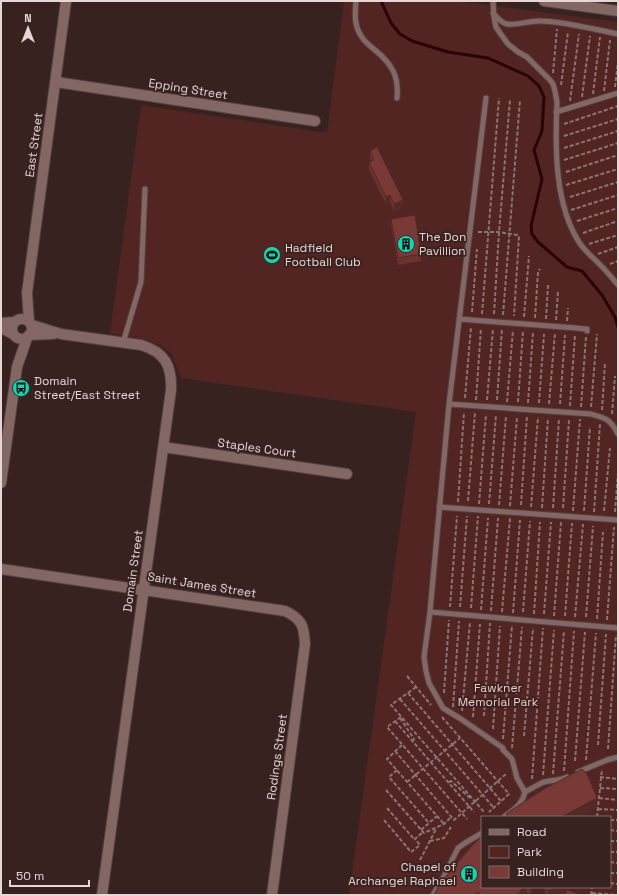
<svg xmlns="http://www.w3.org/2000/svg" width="619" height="896" font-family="'Space Grotesk',sans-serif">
  <rect width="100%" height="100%" fill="#382220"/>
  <!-- green -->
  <path fill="#522422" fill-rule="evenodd" d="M344,1H454L472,3L618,22V895H349L416,412L181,378L171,353L160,345L148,340L110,333L141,105L327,133ZM482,817H610V887H482Z"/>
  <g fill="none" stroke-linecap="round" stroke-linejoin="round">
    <!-- stream -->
    <path stroke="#2c0204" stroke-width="3" d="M381,1L391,23L400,34L412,41L448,52L488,58L528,76L539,86L544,97L542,131L534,150L542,179L531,226L532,234L538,242L567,267L582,271L602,295L615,317L618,327"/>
    <!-- service casing -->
    <g stroke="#53403e" stroke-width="7">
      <path id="service" d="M356,1C355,13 354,24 360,34C363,41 369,45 375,50C392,64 399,76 397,98
        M493,1L494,18L496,27L500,33L508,44L518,52L527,57L550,80L553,84L555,91L557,102C555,146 554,206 581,245C584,249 587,252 591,256C601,265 610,275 618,285
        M493,13C497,17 501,23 507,24C516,26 531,20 541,21C567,22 592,29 618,34
        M486,98L449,404L430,612L424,657L426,671L429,683L443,708L461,719L503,748V750L512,759L517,778L525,792
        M556,112L618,93
        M459,319L576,328L585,329H587V331
        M123,343L141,282L145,189
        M449,404L591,414C606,418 610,419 618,434
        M439,507L618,520
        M430,612L618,628
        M578,772L607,760L618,757
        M504,817C514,809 522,805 525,792C531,789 537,785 544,782C551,780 559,781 567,777
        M433,895L443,878L458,848L465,843L482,833"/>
    </g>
    <!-- minor casing -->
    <g stroke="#53403e" stroke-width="12">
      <path id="minor" d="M56,82L315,121
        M1,323L14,322
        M32,325L61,334L141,345C165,352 172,366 171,390L102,895
        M1,328L13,334
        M29,335L53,334
        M163,447L347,474
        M1,569L285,611C302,619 304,626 305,644L272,895"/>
    </g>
    <!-- tertiary casing -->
    <g stroke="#53403e" stroke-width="12">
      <path id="tertiary" d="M544,1L618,11
        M12 329a10 10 0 1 1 20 0a10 10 0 1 1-20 0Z
        M29,321L27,293L66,1
        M1,483L17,367L27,338"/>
    </g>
    <!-- path -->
    <path stroke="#897674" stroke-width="2" stroke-dasharray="4 2" stroke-linecap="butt" d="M553,73L557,29
      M561,85L568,32
      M615,87L618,62
      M604,91L610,40
      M593,94L600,37
      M582,97L590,36
      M570,101L579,34
      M564,124L618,106
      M564,136L618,119
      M564,148L618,131
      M564,160L618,143
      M566,172L618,155
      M566,185L618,169
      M570,197L618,182
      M571,210L618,195
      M577,221L618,208
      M478,232H499L517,235L519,236L514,316
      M583,233L618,221
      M589,244L618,235
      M598,254L618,247
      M610,264L618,261
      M472,312L477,249
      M482,314L499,98
      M494,314L499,232L510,100
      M503,315L520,100
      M524,317L529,256
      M535,318L538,272L540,269
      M546,319L548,285
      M556,320L558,291
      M567,321L568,308
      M465,398L471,327
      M476,400L481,328
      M487,400L493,329
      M497,400L502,329
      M507,402L513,330
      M518,402L523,331
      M528,403L533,332
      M539,403L544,334
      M549,404L555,333
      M560,404L565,335
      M570,406L575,335
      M581,407L586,337
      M591,407L597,334
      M602,410L605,363
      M612,414L615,376
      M468,501L475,412
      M458,502L464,412
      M479,504L486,414
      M489,504L496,415
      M499,505L506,416
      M521,505L527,416
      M510,506L517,417
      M531,507L538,417
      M542,508L548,418
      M553,508L559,419
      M563,508L569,420
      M573,511L580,419
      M584,511L590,427
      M604,511L610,448
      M594,512L600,424
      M615,512L618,472
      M450,607L457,516
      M460,607L467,516
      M471,608L478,516
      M481,610L488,518
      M491,611L498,518
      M502,612L510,518
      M523,612L530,521
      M513,613L520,520
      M534,614L540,522
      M544,614L551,522
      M554,616L561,522
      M565,616L572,523
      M575,617L583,524
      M586,617L593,526
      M597,619L603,532
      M607,620L614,527
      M618,621V615
      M407,676L431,705
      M416,687L391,705L484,812
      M408,693L501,801
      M444,693L449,620
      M400,699L494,808
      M453,707L459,621
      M462,711L470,622
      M484,716L490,623
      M401,717L387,727L467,819
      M442,717L509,794L489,812
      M473,717L480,624
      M400,718L414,739L413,741
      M395,721L474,812
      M493,729L500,626
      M524,736L533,628
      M503,739L512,625
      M402,745L387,759L444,824
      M598,745L606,634
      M512,748L522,627
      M608,749L616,635
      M395,751L454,820L506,774
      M586,760L596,633
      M575,761L585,632
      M397,770L389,777L429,823
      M564,771L574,631
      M553,774L564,631
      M543,775L554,630
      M600,777L618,779
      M532,779L543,628
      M407,782L460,738
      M449,782L451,781L471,799
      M600,788L618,789
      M386,790L424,833L444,824L451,817
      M599,798L618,800
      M387,808L414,839
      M598,809L618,810
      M597,817L602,769
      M384,820L411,852L420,845L415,839L423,832
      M610,820H618
      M421,830L437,816
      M610,830L618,831
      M430,841L444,838L451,827
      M610,841H618
      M610,852H618
      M420,860L436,829
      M610,862L618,863
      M610,873H618
      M610,883L618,884
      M592,893L618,895
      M591,895L592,887"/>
    <!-- service -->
    <use href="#service" stroke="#836765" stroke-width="5"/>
    <!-- minor -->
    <use href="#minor" stroke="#836765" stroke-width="10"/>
    <!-- tertiary -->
    <use href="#tertiary" stroke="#836765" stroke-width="10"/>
  </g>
  <!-- wall -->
  <path fill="#68322f" d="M370,151L403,207L394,211L390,202L386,204L369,170V162L371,161L370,158Z
    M391,219L421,254V261L398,265L391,226Z
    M482,887H531V894L526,892L524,895H434Z
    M544,887H577L559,895H546Z"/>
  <!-- shaded-wall -->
  <path fill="#552926" d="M390,195V202L386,204V197Z
    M403,200V207L394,211V204Z
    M597,798V807L579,817H563V816Z
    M523,887H526V892L524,895H518Z
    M556,887H577L559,895H548V891Z"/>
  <!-- building -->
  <path fill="#793a37" stroke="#552926" d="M377,147L403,200L394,204L390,195L386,197L369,162L374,160L370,151Z
    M415,215L421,254L398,258L391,219Z
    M582,769L587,774L597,798L563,816L564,817H506L507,813L544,789Z
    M482,836V887H523L518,895H481L477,892L474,895H434L441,882L472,846Z
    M547,887H556L548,891Z
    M567,890L582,895H565Z"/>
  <!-- icons -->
  <defs>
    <g id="building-disc" transform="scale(0.9)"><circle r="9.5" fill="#18d5b2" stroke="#382220"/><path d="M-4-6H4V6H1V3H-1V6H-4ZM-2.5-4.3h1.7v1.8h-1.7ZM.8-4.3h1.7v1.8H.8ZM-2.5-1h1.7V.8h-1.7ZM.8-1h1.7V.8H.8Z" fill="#111"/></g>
    <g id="stadium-disc" transform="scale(0.9)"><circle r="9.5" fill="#18d5b2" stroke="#382220"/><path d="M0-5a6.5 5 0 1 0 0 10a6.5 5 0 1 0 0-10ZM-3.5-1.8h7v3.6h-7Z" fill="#111"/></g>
    <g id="bus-disc" transform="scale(0.9)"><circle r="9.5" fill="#18d5b2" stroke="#382220"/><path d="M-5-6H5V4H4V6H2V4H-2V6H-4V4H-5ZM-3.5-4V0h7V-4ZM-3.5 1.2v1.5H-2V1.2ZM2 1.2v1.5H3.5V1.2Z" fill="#111"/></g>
  </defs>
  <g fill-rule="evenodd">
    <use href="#building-disc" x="406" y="244"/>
    <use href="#stadium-disc" x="272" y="255"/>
    <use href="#bus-disc" x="21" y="388"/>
    <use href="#building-disc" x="469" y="874"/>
  </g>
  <g text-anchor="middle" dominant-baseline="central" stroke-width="3.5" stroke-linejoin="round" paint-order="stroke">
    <!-- street labels -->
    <g font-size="12" fill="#e6d6d4" stroke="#382220">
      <text transform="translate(188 89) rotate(9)">Epping Street</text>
      <text transform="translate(34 145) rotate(-82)">East Street</text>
      <text transform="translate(257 448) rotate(8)">Staples Court</text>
      <text transform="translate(133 571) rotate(-82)">Domain Street</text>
      <text transform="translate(202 585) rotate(9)">Saint James Street</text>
      <text transform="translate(277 757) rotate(-82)">Rodings Street</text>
    </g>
    <!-- poi labels -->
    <g font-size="12" fill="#e6d6d4" stroke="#382220" text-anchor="start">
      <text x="419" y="237">The Don<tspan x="419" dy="14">Pavillion</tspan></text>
      <text x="285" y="248">Hadfield<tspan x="285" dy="14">Football Club</tspan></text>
      <text x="34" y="381">Domain<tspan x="34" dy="14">Street/East Street</tspan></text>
      <text x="456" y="867" text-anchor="end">Chapel of<tspan x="456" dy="14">Archangel Raphael</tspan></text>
    </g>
    <!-- park labels -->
    <g font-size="12" fill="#f2c9c5" stroke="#382220">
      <text x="498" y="688">Fawkner<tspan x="498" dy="14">Memorial Park</tspan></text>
    </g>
  </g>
  <!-- border -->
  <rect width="619" height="896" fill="none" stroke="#e6d6d4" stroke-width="4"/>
  <!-- legend -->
  <rect x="481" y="816" width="130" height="72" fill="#382220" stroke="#7e6a68"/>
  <rect x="489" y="829" width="20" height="6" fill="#836765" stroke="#7e6a68"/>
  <text x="517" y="836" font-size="12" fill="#e6d6d4">Road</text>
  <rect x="489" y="846" width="20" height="12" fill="#522422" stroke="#7e6a68"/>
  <text x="517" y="856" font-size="12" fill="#e6d6d4">Park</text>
  <rect x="489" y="866" width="20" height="12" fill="#793a37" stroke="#7e6a68"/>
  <text x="517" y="876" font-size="12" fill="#e6d6d4">Building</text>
  <!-- north arrow -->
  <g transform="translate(28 28)" stroke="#382220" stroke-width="3" paint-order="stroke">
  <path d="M0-3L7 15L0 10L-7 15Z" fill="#e6d6d4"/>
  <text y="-6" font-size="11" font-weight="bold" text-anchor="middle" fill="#e6d6d4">N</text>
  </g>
  <!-- scale -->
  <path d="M10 880v6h79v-6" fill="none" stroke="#e6d6d4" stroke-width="2"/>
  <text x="16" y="880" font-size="12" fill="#e6d6d4" stroke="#382220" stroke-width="3" paint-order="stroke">50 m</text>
</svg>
